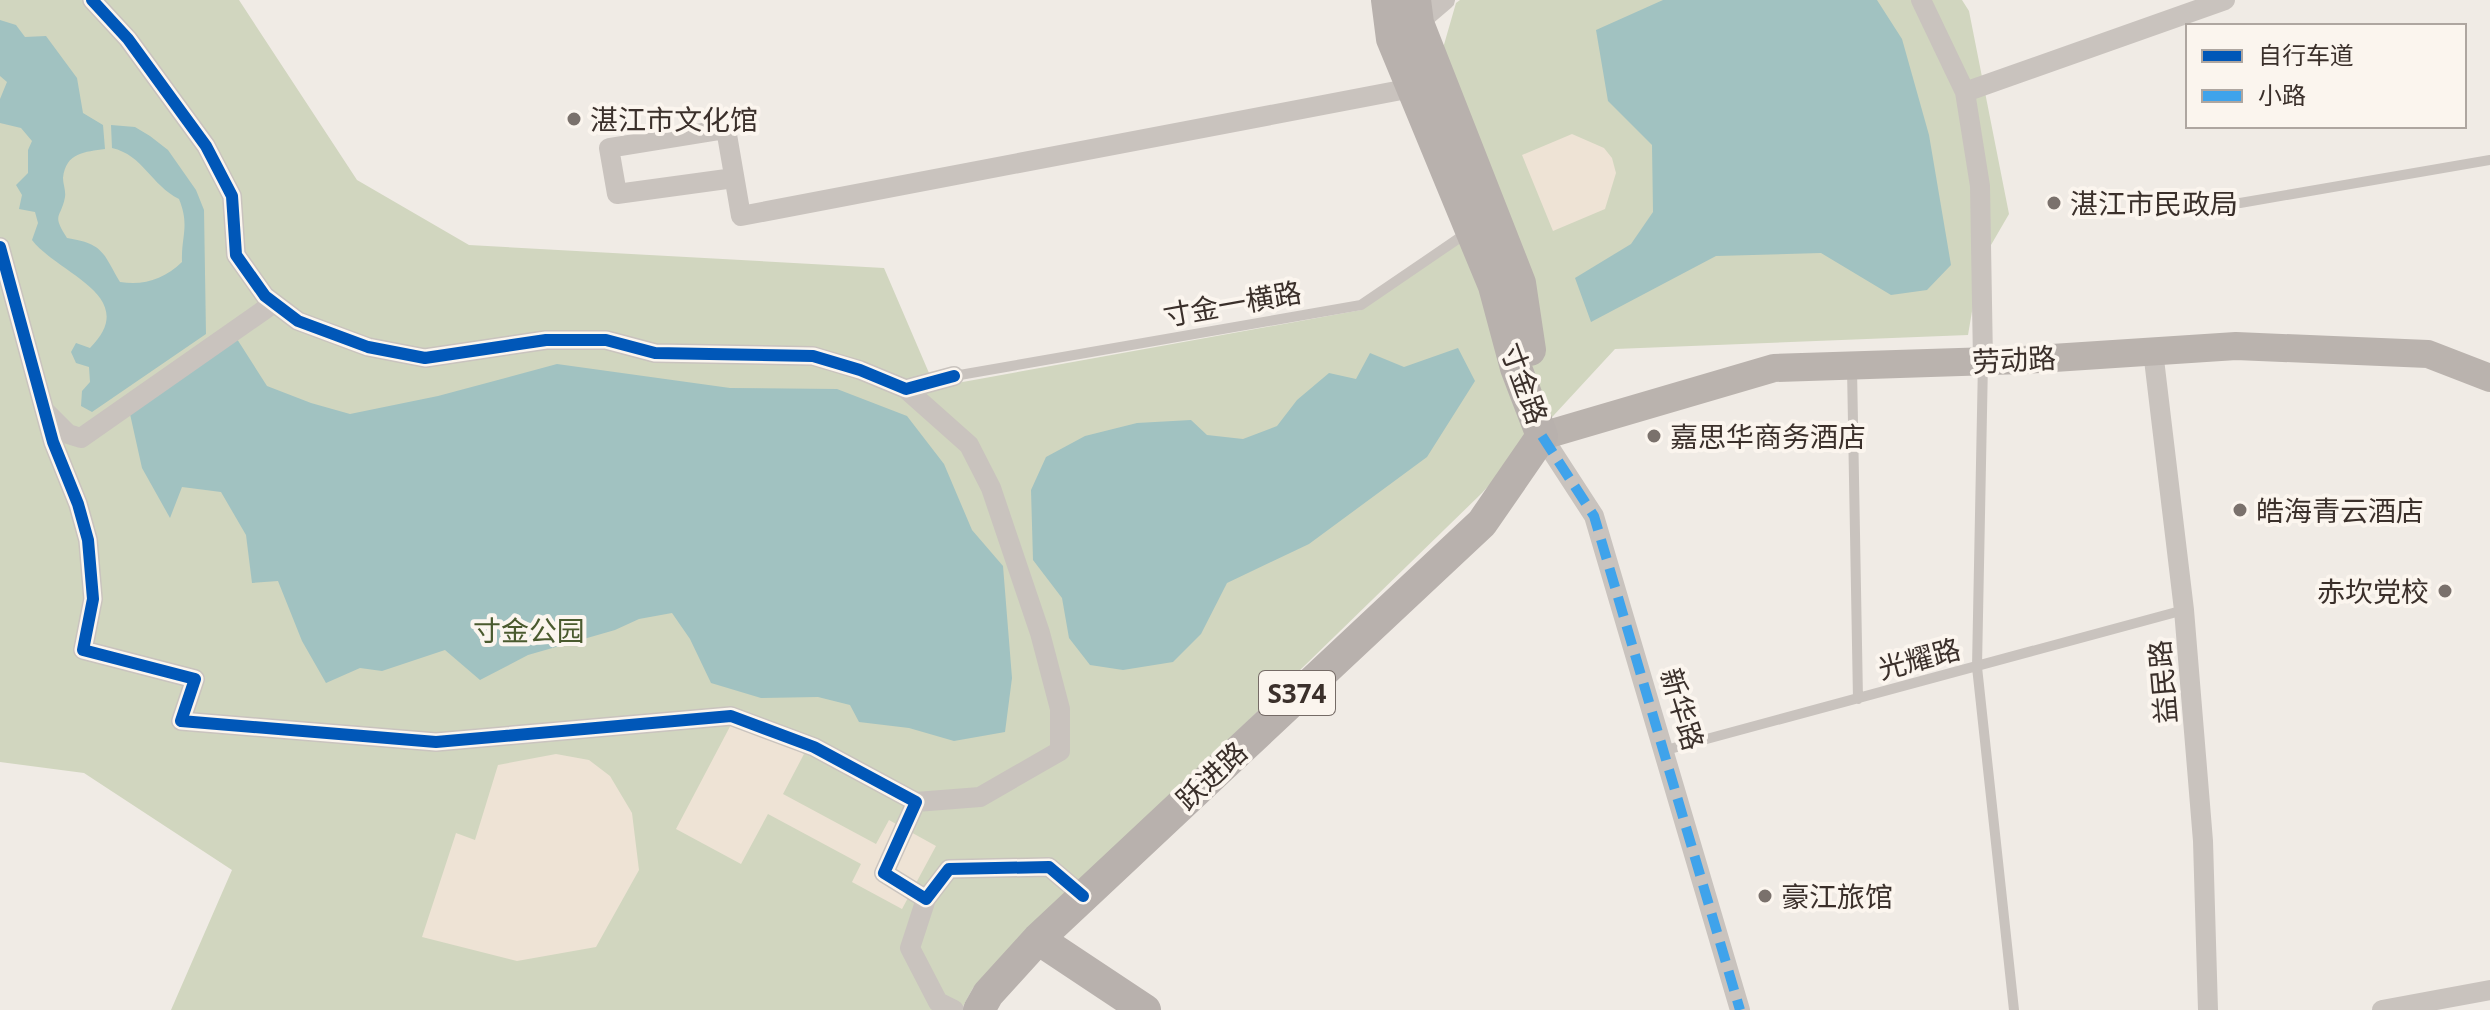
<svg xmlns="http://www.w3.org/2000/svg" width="2490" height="1010" font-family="'Noto Sans','Noto Sans SC',sans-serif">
  <rect width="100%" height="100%" fill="#f0ebe5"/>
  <!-- green -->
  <path fill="#d1d6bf" d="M0,0H239L357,180L469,245L884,268L935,387L1361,310L1501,202L1441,55L1456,3L1460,0H1962L1969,11L2009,214L1980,264L1968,335L1615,349L1482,493L973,988L961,1010H171L232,870L84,773L0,762Z"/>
  <!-- plaza -->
  <path fill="#eee3d5" d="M1572,134L1604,148L1612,158L1616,173L1605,209L1553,231L1522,155Z
    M735,717L804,754L783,794L876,844L889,820L936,846L902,909L852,882L861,864L768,814L741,864L676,829Z
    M556,754L589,760L610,776L632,813L639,870L596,947L517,961L422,937L456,833L475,840L498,765Z"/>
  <!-- water -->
  <path fill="#a1c2c1" d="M1663,0H1877L1902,39L1929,135L1951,265L1927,290L1891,295L1821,253L1716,256L1591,322L1575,278L1631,244L1653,212L1652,145L1608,101L1596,30Z
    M0,20L16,25L25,37L46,36L77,78L83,113L103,125L105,149C85,152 66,152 63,178C63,184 66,191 65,197C61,219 51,213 67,238C105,244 103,254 120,282C144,286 164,279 182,262C181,236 190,226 179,199C151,185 143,155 112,148L111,125L135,127L150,136L168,150L196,190L204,210L206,334L92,412L81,406L82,391L90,382L89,367L76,363L71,352L76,343L90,348C142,296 58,274 32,240L38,223L35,212L19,209L22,195L16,185L28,173V150L32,141L21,128L0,123V99L7,82L0,76Z
    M237,339L267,386L311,403L350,414L438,396L557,364L730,388L837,389L907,416L944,464L972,530L1003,566L1012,678L1005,732L954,741L909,728L859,722L850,705L818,697L761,698L711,683L690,639L672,613L639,619L615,630L528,655L480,680L445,650L382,671L360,668L326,683L302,641L278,581L252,583L246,535L221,492L182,487L170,518L142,468L130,414Z
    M1458,348L1475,381L1427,457L1309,544L1227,583L1201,634L1173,662L1123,670L1090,665L1069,638L1062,598L1033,560L1031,490L1046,457L1085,436L1137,423L1191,420L1207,435L1243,439L1277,426L1297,400L1329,373L1356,379L1370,353L1404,367Z"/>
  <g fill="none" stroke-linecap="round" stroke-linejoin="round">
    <!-- lane -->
    <path stroke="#c9c3be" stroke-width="10" d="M2240,203L2490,160
      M1983,362L1977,667L2014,1010
      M1852,368L1858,699
      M954,376L1361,305L1468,232
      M1666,750L2184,610"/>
    <!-- street -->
    <path stroke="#c9c3be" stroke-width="20" d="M92,0L128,39L206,146L232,196L236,255L265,296L298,321L368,347L425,358L546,340H606L655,353L813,356L860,370L906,389L954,376
      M1921,0L1965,92L1980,186L1983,361
      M1418,23L1445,0
      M1965,92L2225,0
      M734,178L617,194L609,148L726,129L741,216L1412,88
      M0,247L53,442L78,504L88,540L93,599L83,650L195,679L181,721L436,742L731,716L814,747L916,802L884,873L926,899L949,869L1049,867L1083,896
      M2153,351L2184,610L2203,841L2208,1010
      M906,389L969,445L991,488L1040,633L1060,709V751L980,797L916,802
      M46,412L68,434L81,438L274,303
      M1542,436L1594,516L1740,1010
      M926,899L910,948L938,1002L954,1010
      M2382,1010L2490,990"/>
    <!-- secondary -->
    <path stroke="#bab3ae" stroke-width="28" d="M1542,436L1774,368L2022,360L2236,346L2428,354L2490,378"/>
    <!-- primary -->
    <path stroke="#b8b1ad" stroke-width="32" d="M1387,0L1392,39L1494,286L1516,368L1542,436
      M1415,0L1418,23L1520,283L1530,350
      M1038,939L1145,1010
      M979,1010L988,994L1038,939L1482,523L1542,436"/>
    <!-- quiet -->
    <path stroke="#3fa3eb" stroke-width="10" stroke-dasharray="20 10" stroke-linecap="butt" d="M1542,436L1594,516L1740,1010"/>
    <!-- cycleway casing -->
    <g stroke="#fbf5ee" stroke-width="17">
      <path id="cycleway" d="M92,0L128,39L206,146L232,196L236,255L265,296L298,321L368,347L425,358L546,340H606L655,353L813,356L860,370L906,389L954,376
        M0,247L53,442L78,504L88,540L93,599L83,650L195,679L181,721L436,742L731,716L814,747L916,802L884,873L926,899L949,869L1049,867L1083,896"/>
    </g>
    <!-- cycleway -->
    <use href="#cycleway" stroke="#0057b8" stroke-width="12"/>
  </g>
  <!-- markers -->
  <g fill="#7a716c" stroke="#fbf5ee" stroke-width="3">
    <circle cx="574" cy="119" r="8"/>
    <circle cx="2054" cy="203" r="8"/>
    <circle cx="1654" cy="436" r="8"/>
    <circle cx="2240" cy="510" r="8"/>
    <circle cx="2445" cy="591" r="8"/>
    <circle cx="1765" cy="896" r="8"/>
  </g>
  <g text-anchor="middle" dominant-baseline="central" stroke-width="8" stroke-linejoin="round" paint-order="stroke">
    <!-- shield labels -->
    <rect fill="#fbf5ee" stroke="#756b66" stroke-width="2" x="1259" y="671" width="76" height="44" rx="6"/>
    <g font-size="26" font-weight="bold" fill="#3b302b">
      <text x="1297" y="693">S374</text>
    </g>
    <!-- poi labels -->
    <g font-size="28" fill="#3b302b" stroke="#fbf5ee" text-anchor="start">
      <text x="590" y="119">湛江市文化馆</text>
      <text x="2070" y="203">湛江市民政局</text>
      <text x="1670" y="436">嘉思华商务酒店</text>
      <text x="2256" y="510">皓海青云酒店</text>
      <text x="2429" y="591" text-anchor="end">赤坎党校</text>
      <text x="1781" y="896">豪江旅馆</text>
    </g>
    <!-- street labels -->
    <g font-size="28" fill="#3b302b" stroke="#fbf5ee">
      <text transform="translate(1232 303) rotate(-10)">寸金一横路</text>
      <text transform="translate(2014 359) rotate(-3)">劳动路</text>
      <text transform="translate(1525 383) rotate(70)">寸金路</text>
      <text transform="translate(1919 658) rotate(-15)">光耀路</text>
      <text transform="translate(2162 682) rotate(-95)">益民路</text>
      <text transform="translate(1683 709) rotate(73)">新华路</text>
      <text transform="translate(1211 775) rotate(-43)">跃进路</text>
    </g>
    <!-- park labels -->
    <g font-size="28" fill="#4a5a2e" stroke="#fbf5ee">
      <text x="529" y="630">寸金公园</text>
    </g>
  </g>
  <!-- legend -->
  <rect x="2186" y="24" width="280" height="104" fill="#fbf5ee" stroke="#aea6a0" stroke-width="2"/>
  <rect x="2202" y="50" width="40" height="12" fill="#0057b8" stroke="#aea6a0" stroke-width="2"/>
  <text x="2258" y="64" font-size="24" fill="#3b302b">自行车道</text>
  <rect x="2202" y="90" width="40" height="12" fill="#3fa3eb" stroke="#aea6a0" stroke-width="2"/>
  <text x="2258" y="104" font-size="24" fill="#3b302b">小路</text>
</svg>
